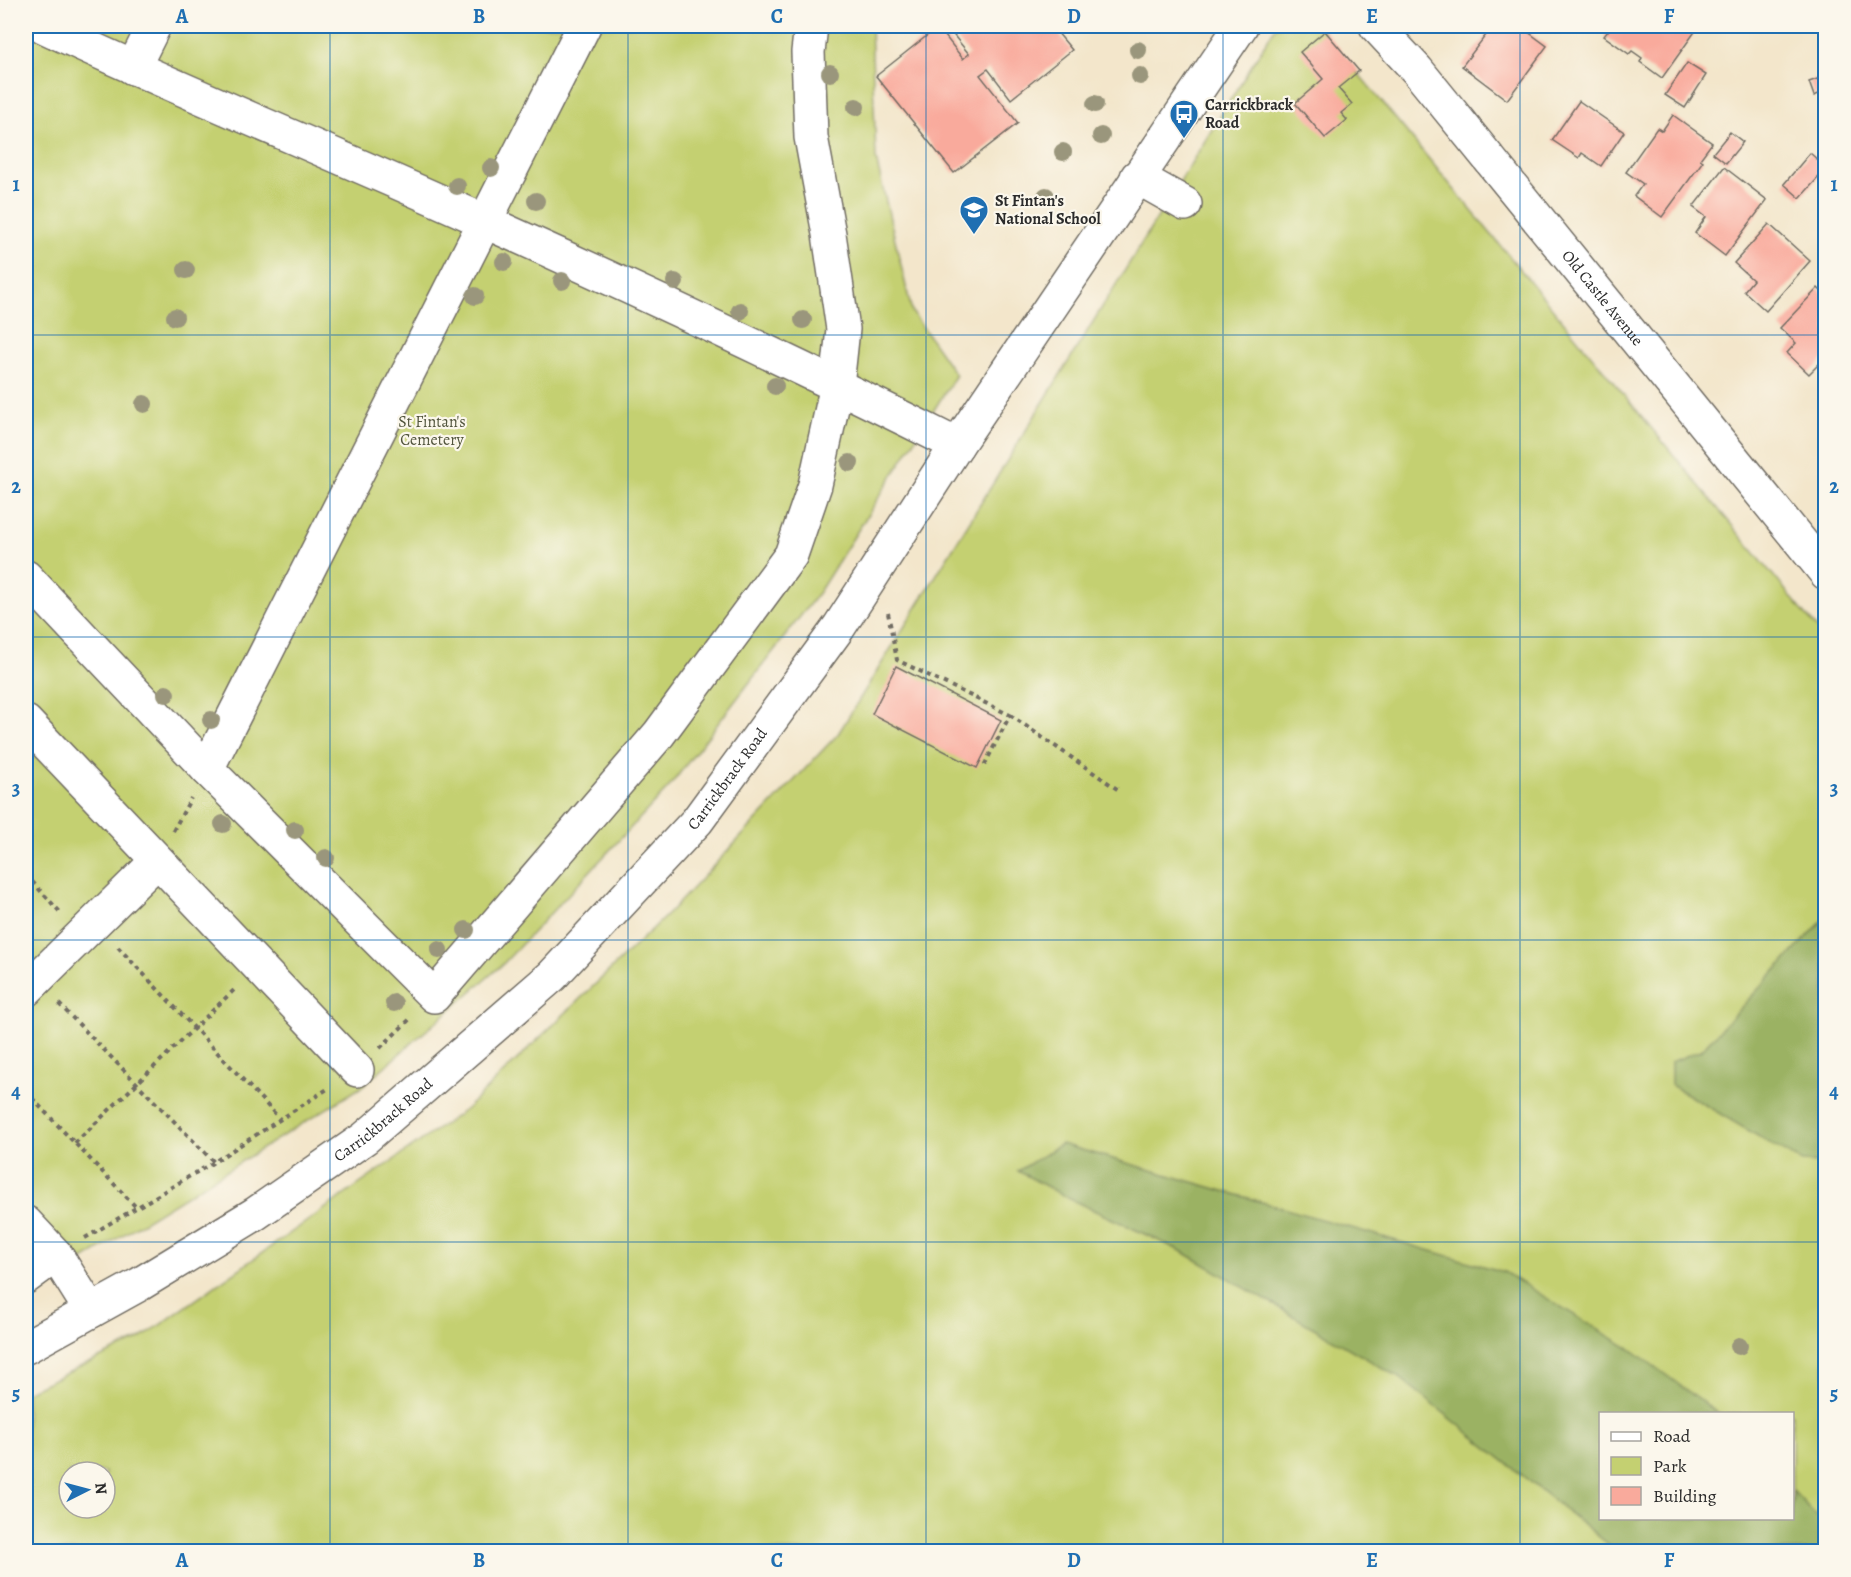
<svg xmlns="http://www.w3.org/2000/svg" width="1851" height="1577" font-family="Alegreya,serif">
  <rect width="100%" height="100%" fill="#fbf7ec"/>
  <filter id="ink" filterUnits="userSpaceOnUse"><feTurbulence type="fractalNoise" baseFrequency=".0167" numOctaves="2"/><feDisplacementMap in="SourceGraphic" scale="12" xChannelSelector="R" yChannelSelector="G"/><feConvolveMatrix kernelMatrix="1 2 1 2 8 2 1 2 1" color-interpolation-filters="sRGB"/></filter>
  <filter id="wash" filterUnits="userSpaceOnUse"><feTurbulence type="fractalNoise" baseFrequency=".008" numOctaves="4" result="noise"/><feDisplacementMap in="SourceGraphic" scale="24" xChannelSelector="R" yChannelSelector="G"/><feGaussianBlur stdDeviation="1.35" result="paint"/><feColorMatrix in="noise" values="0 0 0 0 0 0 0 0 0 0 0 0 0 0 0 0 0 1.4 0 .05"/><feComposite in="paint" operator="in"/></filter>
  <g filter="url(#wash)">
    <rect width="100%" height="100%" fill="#f3e6cb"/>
    <!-- green -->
    <path fill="#c4d071" stroke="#787e4e" stroke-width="1.5" fill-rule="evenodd" d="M26,26H871L876,159L912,312L956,375L819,592L669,787L503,964L360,1088L26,1295Z
      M1276,26H1319L1825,638V1551H26V1392L140,1339L466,1109L669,913L838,734ZM1600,1414H1792V1518H1600ZM69,1472H105V1508H69Z"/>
    <!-- forest -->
    <path fill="#9bb263" stroke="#636e47" stroke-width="1.5" d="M1825,918V1163L1802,1162L1671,1085V1062L1701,1050Z
      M1061,1144L1504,1272L1635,1352L1717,1413L1600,1414V1518H1792L1793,1491L1825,1525V1551H1617L1400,1378L1183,1252L1070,1199L1018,1171Z"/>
    <g id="blocks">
      <!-- building -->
      <path fill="#f9aa9c" d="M946,26H1052L1072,50L1011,99L988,69L980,75L1018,123L954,173L876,76L938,27L963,59L969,54Z
        M1474,26H1520L1547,46L1507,100L1462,66L1486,35Z
        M1612,26H1699L1662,78L1640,62L1642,58L1632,51L1629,54L1604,36Z
        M1325,31L1359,71L1338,88L1352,104L1341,113L1347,120L1325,138L1295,103L1323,79L1300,52Z
        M1687,63L1706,75L1685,108L1665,95Z
        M1823,77L1826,91L1814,96L1809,82Z
        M1579,101L1624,132L1601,166L1582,153L1579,158L1552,140Z
        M1673,115L1712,143L1700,159L1703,161L1662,217L1634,196L1643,184L1626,172L1657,128L1662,131Z
        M1730,132L1743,142L1726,163L1713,153Z
        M1810,153L1826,167V169L1800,198L1784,184Z
        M1724,167L1767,200L1725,256L1695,233L1706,217L1693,207Z
        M1769,224L1810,261L1766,311L1744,291L1753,280L1734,263Z
        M1818,288L1826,296V357L1809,374L1787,353L1796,343L1780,328Z
        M896,666L1001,720L977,768L872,714Z"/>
    </g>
  </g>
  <g filter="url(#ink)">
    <use href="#blocks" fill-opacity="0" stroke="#716c63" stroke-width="1.5"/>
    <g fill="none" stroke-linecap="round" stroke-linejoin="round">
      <!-- minor casing -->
      <g stroke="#716c63" stroke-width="36">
        <g id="minor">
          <path d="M43,26C189,95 339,155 486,222C644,293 802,367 957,445"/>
          <path id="s1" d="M1376,26L1417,70L1826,573"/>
          <path d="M133,68L154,26"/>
          <path d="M1137,177L1185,204"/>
          <path d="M26,577L207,769L434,996L659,734L791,555L815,485L837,385L843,329L829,234L811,137L808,52L811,26"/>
          <path d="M26,722L357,1070"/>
          <path d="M207,769L584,26"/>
          <path d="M26,990L157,861"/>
          <path d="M26,1223L56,1255L91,1311"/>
          <path d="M26,1277L56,1255"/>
        </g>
      </g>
      <!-- major casing -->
      <g stroke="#716c63" stroke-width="36">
        <g id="major">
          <path id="s2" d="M26,1347L140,1284L255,1214L365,1138L552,976L697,821L839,627L957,445L1241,26"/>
        </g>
      </g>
      <!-- path -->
      <path stroke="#716c63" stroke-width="4" stroke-dasharray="4.5 4.5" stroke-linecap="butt" d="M888,613L897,660L1010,715L983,768
        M1010,715L1120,791
        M173,831L191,798
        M26,875L60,912
        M118,947L280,1119
        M59,1004L214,1162
        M380,1048L411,1018
        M26,1092L138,1209
        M75,1143L236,988
        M85,1238L214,1162L329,1088"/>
      <!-- minor -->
      <use href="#minor" stroke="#fff" stroke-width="33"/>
      <!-- major -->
      <use href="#major" stroke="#fff" stroke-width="33"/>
    </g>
    <!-- trees -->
    <g fill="#9a967c">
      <circle cx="1138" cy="50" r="9"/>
      <circle cx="830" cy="73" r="9"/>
      <circle cx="1140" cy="76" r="9"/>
      <circle cx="1095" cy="104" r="9"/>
      <circle cx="856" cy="107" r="9"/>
      <circle cx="1101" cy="136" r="9"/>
      <circle cx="1063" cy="152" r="9"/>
      <circle cx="491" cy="168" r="9"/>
      <circle cx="457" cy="186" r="9"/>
      <circle cx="1046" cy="196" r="9"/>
      <circle cx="536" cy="201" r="9"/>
      <circle cx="504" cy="262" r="9"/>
      <circle cx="186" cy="270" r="9"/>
      <circle cx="562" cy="281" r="9"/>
      <circle cx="675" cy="282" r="9"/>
      <circle cx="475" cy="296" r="9"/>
      <circle cx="740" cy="311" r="9"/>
      <circle cx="175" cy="317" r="9"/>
      <circle cx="803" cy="320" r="9"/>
      <circle cx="775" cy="386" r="9"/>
      <circle cx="144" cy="404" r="9"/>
      <circle cx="850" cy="463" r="9"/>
      <circle cx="166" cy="694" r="9"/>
      <circle cx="211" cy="720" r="9"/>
      <circle cx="223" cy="824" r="9"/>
      <circle cx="295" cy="830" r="9"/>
      <circle cx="326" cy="858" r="9"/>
      <circle cx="466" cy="930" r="9"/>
      <circle cx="439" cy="950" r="9"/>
      <circle cx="394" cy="1003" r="9"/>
      <circle cx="1739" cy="1346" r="9"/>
    </g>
  </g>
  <!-- grid -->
  <path fill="none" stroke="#1f6fb2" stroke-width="1.5" stroke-opacity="0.55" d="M330,26V1552M628,26V1552M926,26V1552M1223,26V1552M1520,26V1552M26,335H1826M26,637H1826M26,940H1826M26,1242H1826"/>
  <!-- icons -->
  <defs>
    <g id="bus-pin" transform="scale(1.5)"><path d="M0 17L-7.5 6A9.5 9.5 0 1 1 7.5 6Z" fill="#1f6fb2" stroke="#fbf7ec"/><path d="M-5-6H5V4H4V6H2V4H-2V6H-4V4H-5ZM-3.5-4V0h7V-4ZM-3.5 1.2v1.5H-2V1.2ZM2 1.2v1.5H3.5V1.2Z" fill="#fff"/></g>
    <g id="school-pin" transform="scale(1.5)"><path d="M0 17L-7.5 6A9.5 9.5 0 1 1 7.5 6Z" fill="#1f6fb2" stroke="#fbf7ec"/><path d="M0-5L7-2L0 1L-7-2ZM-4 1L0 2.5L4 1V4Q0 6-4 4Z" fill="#fff"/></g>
  </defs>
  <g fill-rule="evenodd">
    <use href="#bus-pin" x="1184" y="114"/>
    <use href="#school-pin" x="974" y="210"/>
  </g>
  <g text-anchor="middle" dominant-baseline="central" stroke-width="4.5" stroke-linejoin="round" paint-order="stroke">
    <!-- poi labels -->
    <g font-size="16" font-weight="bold" fill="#2b2b2b" stroke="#fbf7ec" text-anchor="start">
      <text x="1205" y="105">Carrickbrack<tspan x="1205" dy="18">Road</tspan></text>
      <text x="995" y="201">St Fintan's<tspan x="995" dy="18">National School</tspan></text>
    </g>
    <!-- street labels -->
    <g font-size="16" fill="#2b2b2b" stroke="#fbf7ec">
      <text stroke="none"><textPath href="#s1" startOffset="354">Old Castle Avenue</textPath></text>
      <text stroke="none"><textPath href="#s2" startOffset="910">Carrickbrack Road</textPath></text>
      <text stroke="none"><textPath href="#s2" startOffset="424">Carrickbrack Road</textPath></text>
    </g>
    <!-- park labels -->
    <g font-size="16" fill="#51543c" stroke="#fbf7ec">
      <text x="432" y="422">St Fintan's<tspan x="432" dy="18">Cemetery</tspan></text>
    </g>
  </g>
  <!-- margin -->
  <rect width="1851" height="1577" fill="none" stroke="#fbf7ec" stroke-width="66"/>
  <!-- legend -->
  <rect x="1599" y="1412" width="195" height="108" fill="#fbf7ec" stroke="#a8a59f" stroke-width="1.5"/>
  <rect x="1611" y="1432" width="30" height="9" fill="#ffffff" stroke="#a8a59f" stroke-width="1.5"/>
  <text x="1653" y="1442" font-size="18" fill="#2b2b2b">Road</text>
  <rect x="1611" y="1457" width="30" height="18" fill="#c4d071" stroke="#a8a59f" stroke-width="1.5"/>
  <text x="1653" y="1472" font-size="18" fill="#2b2b2b">Park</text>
  <rect x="1611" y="1487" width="30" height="18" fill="#f9aa9c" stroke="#a8a59f" stroke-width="1.5"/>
  <text x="1653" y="1502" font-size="18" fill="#2b2b2b">Building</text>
  <!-- north arrow -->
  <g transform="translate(87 1490) rotate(84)"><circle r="28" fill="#fbf7ec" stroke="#a8a59f" stroke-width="1.5"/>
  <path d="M0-4.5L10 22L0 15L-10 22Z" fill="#1f6fb2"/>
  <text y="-9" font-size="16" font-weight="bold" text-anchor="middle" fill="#2b2b2b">N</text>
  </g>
  <rect x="33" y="33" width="1785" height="1511" fill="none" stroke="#1f6fb2" stroke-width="2"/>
  <g font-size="20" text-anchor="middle" font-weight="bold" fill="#1f6fb2">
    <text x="182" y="23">A</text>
    <text x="479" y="23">B</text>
    <text x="777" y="23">C</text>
    <text x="1074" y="23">D</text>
    <text x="1372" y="23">E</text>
    <text x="1669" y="23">F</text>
    <text x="16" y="191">1</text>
    <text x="1834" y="191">1</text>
    <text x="16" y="493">2</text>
    <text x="1834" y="493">2</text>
    <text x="16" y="795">3</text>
    <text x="1834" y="795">3</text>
    <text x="16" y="1098">4</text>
    <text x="1834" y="1098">4</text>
    <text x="16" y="1400">5</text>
    <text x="1834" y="1400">5</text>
    <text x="182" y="1567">A</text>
    <text x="479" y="1567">B</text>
    <text x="777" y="1567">C</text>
    <text x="1074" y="1567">D</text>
    <text x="1372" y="1567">E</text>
    <text x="1669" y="1567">F</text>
  </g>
</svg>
